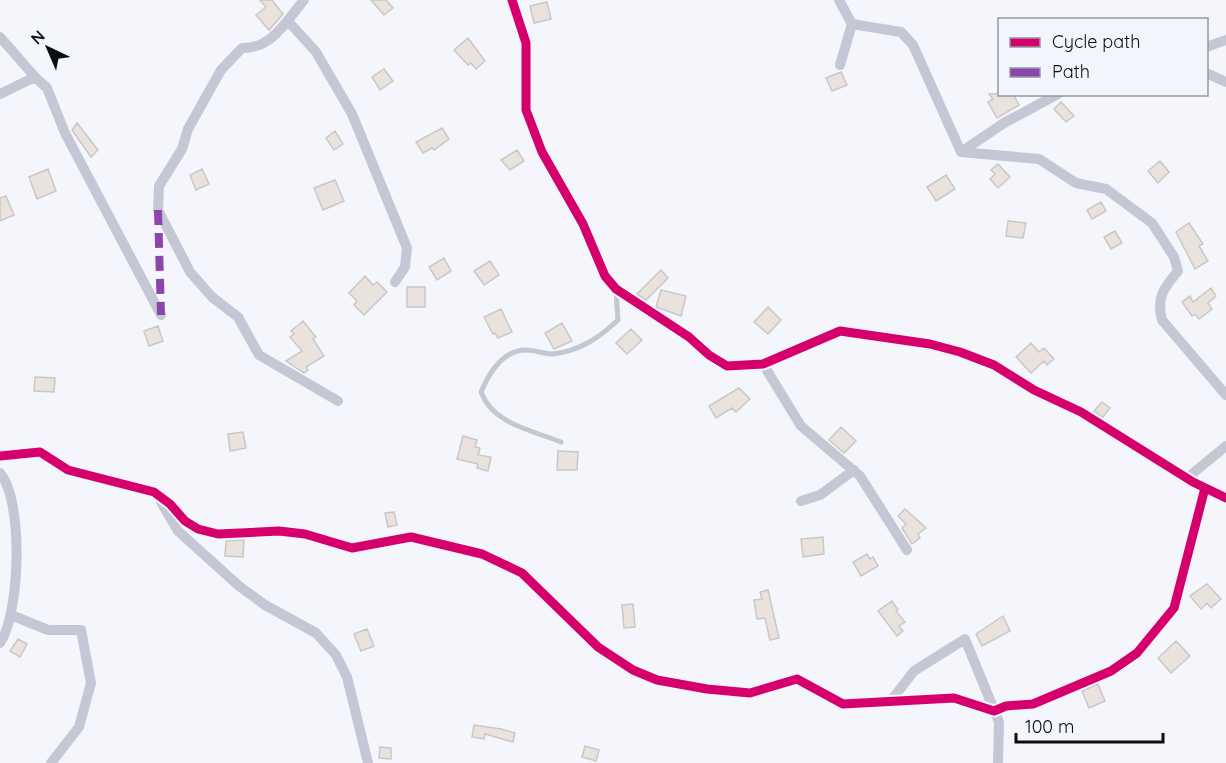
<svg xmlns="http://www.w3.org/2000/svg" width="1226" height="763" font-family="Quicksand,sans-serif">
  <rect width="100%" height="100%" fill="#f4f6fb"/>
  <!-- building -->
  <path fill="#eae3dd" stroke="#c9c8c9" stroke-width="1.5" d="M260,0H272L283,14L269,30L256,15L266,7Z
    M371,0H386L393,8L384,15Z
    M547,2L551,19L534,23L530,6Z
    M468,38L485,61L476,69L471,63L468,65L454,50Z
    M384,69L393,81L380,90L372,77Z
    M841,72L847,85L832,91L826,78Z
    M989,94H1013L1019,105L997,118L988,102L993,99Z
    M1061,102L1074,116L1066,122L1054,109Z
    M77,123L98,150L91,157L72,130Z
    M442,128L449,139L434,150L432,148L423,153L416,142Z
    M335,131L343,144L334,150L326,138Z
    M517,150L524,161L510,170L501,160Z
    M1160,161L1169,172L1158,183L1148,171Z
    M998,164L1010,177L998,188L990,179L995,174L991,170Z
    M48,169L56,191L37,199L29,177Z
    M202,169L209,184L196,190L190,175Z
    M946,175L955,189L936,201L927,187Z
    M335,180L344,201L323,210L314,188Z
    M6,196L14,215L0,221V198Z
    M1101,202L1106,211L1092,219L1087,210Z
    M1008,221L1026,223L1023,238L1006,236Z
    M1189,223L1203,244L1199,246L1208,261L1195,269L1176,232Z
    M1115,231L1122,243L1111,249L1104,237Z
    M444,258L451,271L437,280L429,267Z
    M490,261L499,275L484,285L474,271Z
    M661,270L668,278L646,300L637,294Z
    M365,276L373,285L377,282L387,292L364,315L354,305L357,301L349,293Z
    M407,287H425V307H407Z
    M1211,288L1216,296L1208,303L1212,309L1199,319L1195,314L1192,316L1182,302L1190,296L1193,302Z
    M661,290L686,296L681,316L656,307Z
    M768,307L781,320L768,334L754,322Z
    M501,309L512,332L498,338L495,333L493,334L484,317Z
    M303,321L316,337L313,339L324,356L306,367L308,370L304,373L286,361L302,351L290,337L294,334L291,331Z
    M562,323L572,341L554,349L545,333Z
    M158,326L163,341L149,346L144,331Z
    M631,329L642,340L627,354L616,343Z
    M1031,343L1039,352L1044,348L1054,359L1047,365L1044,361L1031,373L1016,357Z
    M35,377L55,378L54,392L34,391Z
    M739,388L750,399L736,412L732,408L716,418L709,406Z
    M1102,402L1110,408L1103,417L1094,411Z
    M841,427L856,441L844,453L829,440Z
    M243,432L246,448L230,451L228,434Z
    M463,436L477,440L475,447L480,448L478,455L491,457L488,471L477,468L478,464L457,459Z
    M558,451L578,452L577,470H557Z
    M905,509L926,528L918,534L920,538L912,544L902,528L906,524L898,516Z
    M394,512L397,525L388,527L385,513Z
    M823,537L824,554L803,557L801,539Z
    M244,540L243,557L225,556L226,541Z
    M867,554L870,559L873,557L878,566L861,576L853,562Z
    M1207,584L1221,599L1211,608L1207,603L1201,609L1190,596Z
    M768,590L779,638L770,640L765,618L757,619L754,600L762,599L760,592Z
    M892,601L898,610L896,611L905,622L899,626L903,631L897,636L878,611Z
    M633,604L635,627L624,628L622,605Z
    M1003,616L1010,631L982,646L976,634Z
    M367,629L374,646L361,651L354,634Z
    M18,639L27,644L20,657L10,651Z
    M1176,641L1190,656L1171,673L1158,658Z
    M1098,684L1105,701L1089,708L1082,691Z
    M474,725L501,729L515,733L513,742L485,734L484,739L472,737Z
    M585,746L599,750L596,761L582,757Z
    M380,747L391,748V759L379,758Z"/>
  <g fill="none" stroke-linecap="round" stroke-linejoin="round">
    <!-- lane -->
    <path stroke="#c5c7d4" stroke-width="5" d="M561,442C531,430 493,424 481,392C489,373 502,350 526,350C535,350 544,354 553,354C580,351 600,337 618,320L616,291"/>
    <!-- street -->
    <path stroke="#c5c7d4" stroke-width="10" d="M304,0C287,20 272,49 242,48L221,70L188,129L182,149L159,186L158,210L190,272L212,297L238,317L259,355L338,401
      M512,0L526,43V110L542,152L583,224L605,276L616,289L689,337L709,355L727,366L763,364L840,331L930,344L960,352L994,365L1034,390L1081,412L1193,482L1226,498
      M839,0L852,24L901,32L913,45L961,152L1004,123L1058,94
      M288,21L316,52L352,114L407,248L405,267L395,282
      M0,37L35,77L0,94
      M1206,47L1226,40
      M840,65L852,24
      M1206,73L1226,82
      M35,77L47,88L65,133L161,315
      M961,152L1039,159L1076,183L1106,189L1152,223L1174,257L1178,271C1164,288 1156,297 1162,320L1226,395
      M763,364L801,426L860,476L907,550
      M0,456L40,452L68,470L154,492L170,504L185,521L198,529L218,534L279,531L305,534L352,548L411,537L482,554L522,573L598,647L633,670L657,680L707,689L750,693L797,679L843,704L954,698L994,711L1006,706L1033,704L1111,671L1137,653L1174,608L1205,488
      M0,473C24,501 20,614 0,643
      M1187,478L1226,446
      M801,501L820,495L854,470
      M161,502L178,531L239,586L265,605L316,633L336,655L347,677L368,763
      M11,615L48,630H81L91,683L79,727L51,763
      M890,702L914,671L965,639L999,722L998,763"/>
    <!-- quiet -->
    <path stroke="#8e44ad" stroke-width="8" stroke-dasharray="15 8" stroke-linecap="butt" d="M158,210L161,315"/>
    <!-- cycleway casing -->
    <g stroke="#f1f5fe" stroke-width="13">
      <path id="cycleway" d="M512,0L526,43V110L542,152L583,224L605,276L616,289L689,337L709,355L727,366L763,364L840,331L930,344L960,352L994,365L1034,390L1081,412L1193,482L1226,498
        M0,456L40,452L68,470L154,492L170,504L185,521L198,529L218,534L279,531L305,534L352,548L411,537L482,554L522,573L598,647L633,670L657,680L707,689L750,693L797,679L843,704L954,698L994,711L1006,706L1033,704L1111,671L1137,653L1174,608L1205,488"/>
    </g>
    <!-- cycleway -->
    <use href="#cycleway" stroke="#d6006c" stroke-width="9"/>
  </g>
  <!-- legend -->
  <rect x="998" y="18" width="210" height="78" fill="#f1f5fe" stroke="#95989f" stroke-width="1.5"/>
  <rect x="1010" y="38" width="30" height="9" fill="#d6006c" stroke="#95989f" stroke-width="1.5"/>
  <text x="1052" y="48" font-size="18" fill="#0b0d10">Cycle path</text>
  <rect x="1010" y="68" width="30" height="9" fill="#8e44ad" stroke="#95989f" stroke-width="1.5"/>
  <text x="1052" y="78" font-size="18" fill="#0b0d10">Path</text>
  <!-- north arrow -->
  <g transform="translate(48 48) rotate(316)" stroke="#f1f5fe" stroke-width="4.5" paint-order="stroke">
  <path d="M0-4.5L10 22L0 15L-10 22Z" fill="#0b0d10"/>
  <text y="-9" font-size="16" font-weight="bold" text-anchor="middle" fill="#0b0d10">N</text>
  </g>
  <!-- scale -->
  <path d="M1016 733v9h147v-9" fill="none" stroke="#0b0d10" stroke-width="3"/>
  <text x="1025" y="733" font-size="18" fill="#0b0d10" stroke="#f1f5fe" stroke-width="4.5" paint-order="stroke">100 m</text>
</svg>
